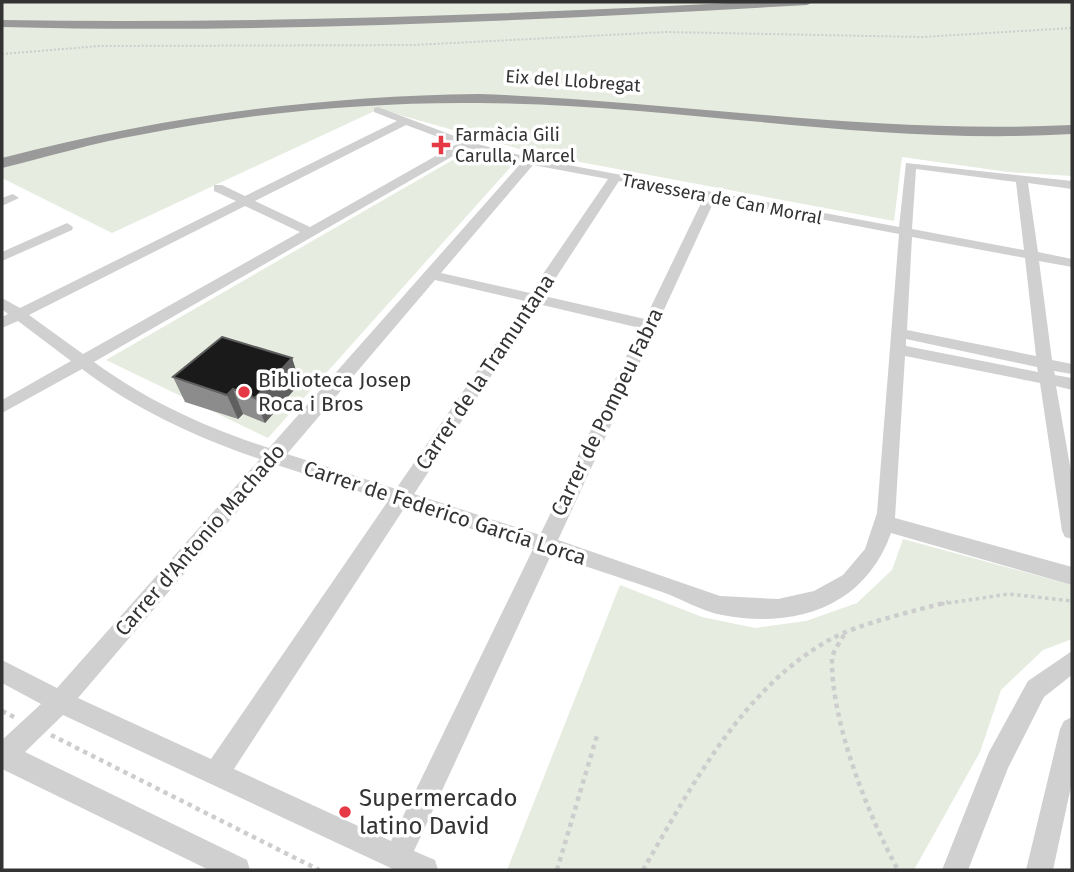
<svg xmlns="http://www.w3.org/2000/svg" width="1074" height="872" font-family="'Fira Sans',sans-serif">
  <rect width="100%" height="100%" fill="#fff"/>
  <!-- green -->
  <path fill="#e6ecdf" d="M2,2H1072V176L1008,172L902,157L894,221L537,154L379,109L112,233L2,178Z
    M470,150L516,161L268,438L106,360Z
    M903,539L1072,585V639L1043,650L1001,690L980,752L914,870H507L620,585L702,617L755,628L806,621L857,603L892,570Z"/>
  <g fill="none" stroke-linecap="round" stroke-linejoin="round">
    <!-- path-far2 -->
    <path stroke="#cdcdcd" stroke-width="2" stroke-dasharray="2 2" stroke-linecap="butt" d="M2,54L100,46L414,45L666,32L922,37L1072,28"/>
    <!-- path-far1 -->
    <path stroke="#cdcdcd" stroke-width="3.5" stroke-dasharray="3.5 3.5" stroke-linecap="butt" d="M941,604L1009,594L1072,601"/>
    <!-- path -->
    <path stroke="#cdcdcd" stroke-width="4.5" stroke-dasharray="4.5 4.5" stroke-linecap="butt" d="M844,635C840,642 833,651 832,659C831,722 868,815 898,870
      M2,711L16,718
      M51,735L319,870
      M557,870L598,732
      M643,870C691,787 743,687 831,639C858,624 917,610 948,602"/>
    <!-- minor -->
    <path fill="#d0d0d0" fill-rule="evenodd" d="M378,107L470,142L531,158L899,227L906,163L1072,181V189L1028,183L1038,252L1072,259V267L1039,261L1052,360L1072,364V374L1054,371L1055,375L1072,378V390L1056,386L1072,477V539L1065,537L1062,531L1040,383L905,356L895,518L1072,567V585L891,533C865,607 795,629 722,615C701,611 682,599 662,592C625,579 588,567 551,555L414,851L435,860L438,870H395L63,715L25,752L247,860L250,870H209L2,769V740L41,704L2,683V660L57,688L260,459C197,438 135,409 82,369L2,413V400L71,361L18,321L2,328V317L8,314L2,309V298L20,308L236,201L214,191V185H222L245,196L397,121L374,112V108ZM406,125L457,144L310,227L255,201ZM467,148L522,162L269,448C207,428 147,401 94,362ZM533,165L608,179L530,293L441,273ZM916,169L1016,182L1024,250L912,229ZM619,181L704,197L645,319L544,296ZM715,199L899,234L877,513L865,549L843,575L814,591L778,599L720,596L558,540ZM245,206L300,232L83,354L29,315ZM912,237L1025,258L1036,356L907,330ZM435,280L525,301L396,489L287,454ZM538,304L640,328L540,535L414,494ZM906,339L1037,367L1038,372L906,346ZM277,465L388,501L211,759L78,698ZM405,507L533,549L391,841L234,769Z
      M13,194L19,198L2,206V198Z
      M67,223L73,227L72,230L2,261V252Z
      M1072,651V675L1044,697L1008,768L968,870H942L989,752L1028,681Z
      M1072,717V782L1053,870H1026L1060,729L1064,721Z"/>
    <!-- highway -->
    <path fill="#9a9a9a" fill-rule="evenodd" d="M748,2H813L807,5C539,20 271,34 2,27V20C253,24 498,15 748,2Z
      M479,94C677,101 873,135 1072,125V134C873,146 677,104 478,103C364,102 251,113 139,135C92,143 48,157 2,168V158C160,117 316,96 479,94Z"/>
  </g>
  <!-- wall -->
  <path fill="#8c8c8c" d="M292,358L300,383L265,423L243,414L238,419L185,402L173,377Z"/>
  <!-- shaded-wall -->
  <path fill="#5f5f5f" d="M292,358L300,383L265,423L255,398Z
    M233,389L243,414L238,419L227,395Z"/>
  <!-- building -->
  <path fill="#1a1a1a" stroke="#5f5f5f" stroke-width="2" d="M222,337L292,358L255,398L233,389L227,395L173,377Z"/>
  <!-- markers -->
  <g fill="#e63946" stroke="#fff" stroke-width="2.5">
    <path d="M437.5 134.5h7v7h7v7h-7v7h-7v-7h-7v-7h7z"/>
    <circle cx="244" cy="392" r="7"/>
    <circle cx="345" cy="812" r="7"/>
  </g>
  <g text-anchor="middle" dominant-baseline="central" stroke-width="7" stroke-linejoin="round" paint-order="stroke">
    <!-- far-street labels -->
    <g font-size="18" fill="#333" stroke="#fff">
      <text transform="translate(573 81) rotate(4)">Eix del Llobregat</text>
      <text transform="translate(722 199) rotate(11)">Travessera de Can Morral</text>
    </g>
    <!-- far-poi labels -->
    <g font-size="18" fill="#333" stroke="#fff" text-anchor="start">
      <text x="455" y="135">Farmàcia Gili<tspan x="455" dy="21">Carulla, Marcel</tspan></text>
    </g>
    <!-- street labels -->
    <g font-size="21" fill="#333" stroke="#fff">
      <text transform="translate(485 372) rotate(-56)">Carrer de la Tramuntana</text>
      <text transform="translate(607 412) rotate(-64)">Carrer de Pompeu Fabra</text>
      <text transform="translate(445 513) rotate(18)">Carrer de Federico García Lorca</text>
      <text transform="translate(200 540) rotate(-49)">Carrer d'Antonio Machado</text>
    </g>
    <!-- poi labels -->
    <g font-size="21" fill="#333" stroke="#fff" text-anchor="start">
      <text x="258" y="380">Biblioteca Josep<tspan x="258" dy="24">Roca i Bros</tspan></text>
    </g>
    <!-- near-poi labels -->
    <g font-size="24" fill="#333" stroke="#fff" text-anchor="start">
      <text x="359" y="798">Supermercado<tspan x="359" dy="28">latino David</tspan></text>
    </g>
  </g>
  <!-- border -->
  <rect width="1074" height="872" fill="none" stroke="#333333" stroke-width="7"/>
</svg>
